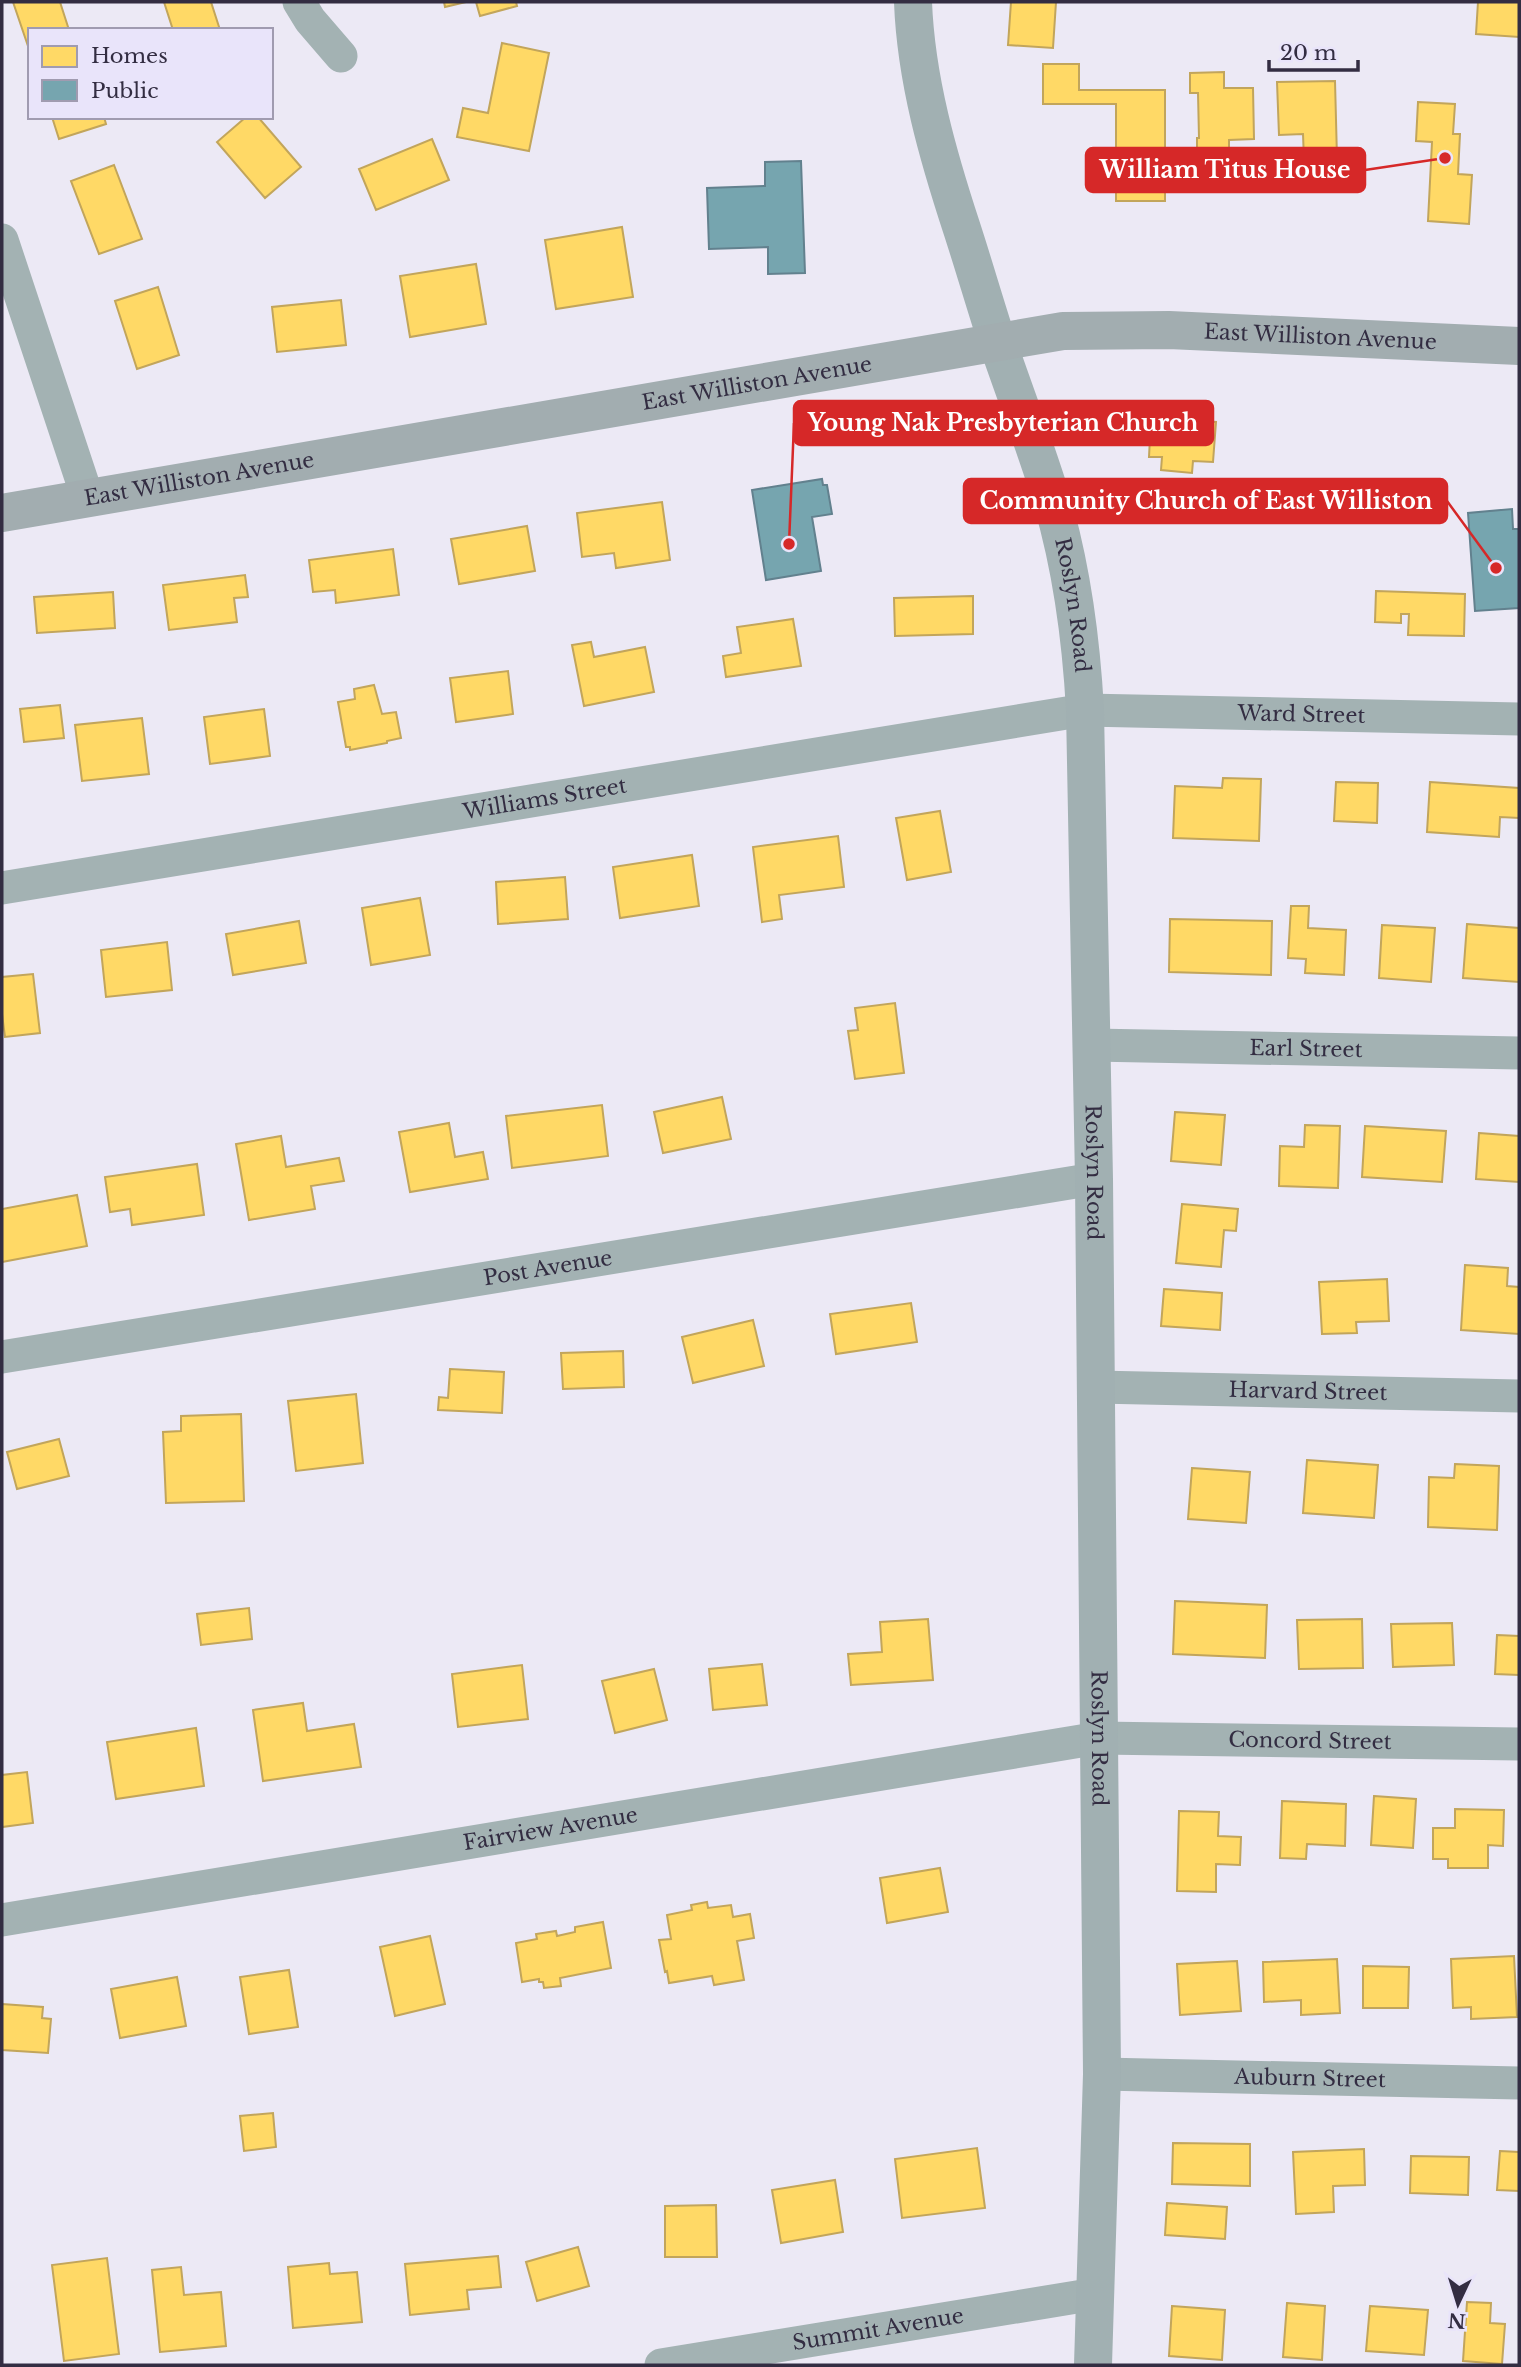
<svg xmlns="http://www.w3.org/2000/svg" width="1521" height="2367" font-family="'Libre Baskerville',serif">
  <rect width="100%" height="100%" fill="#ece9f5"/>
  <!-- homes -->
  <path fill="#ffd966" stroke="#c2a55b" stroke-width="2" d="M13,2H60L69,30H30L29,49Z
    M164,2H211L220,30H173Z
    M444,2H466L445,7Z
    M476,2H516L517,6L480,16Z
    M1011,2H1056L1053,48L1008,45Z
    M1478,2H1519V37L1476,34Z
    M502,43L549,53L529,151L457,137L463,108L488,113Z
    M1043,64H1079V90H1165V201H1116V104H1043Z
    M1224,72V88H1253L1254,139L1229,140V155L1197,156V138H1199L1198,93H1190V73Z
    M1335,81L1337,158L1304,160L1303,134L1279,135L1277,82Z
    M1418,102L1455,104L1453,134H1460L1458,174L1472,175L1469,224L1428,221L1432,142L1416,141Z
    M52,117H104L106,124L59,139Z
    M246,117H258L301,167L265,198L217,142Z
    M432,139L449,180L376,210L359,169Z
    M114,165L142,239L99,254L71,181Z
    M622,227L633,297L556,309L545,240Z
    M476,264L486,324L410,337L400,276Z
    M158,287L179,355L137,369L115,301Z
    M341,300L346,345L277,352L272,307Z
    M1151,418L1216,422L1213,462L1193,461L1192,473L1161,470L1162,457H1149Z
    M662,502L670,560L616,568L614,553L582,557L577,513Z
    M527,526L535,571L459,584L451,539Z
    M393,549L399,595L336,603L335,590L313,592L309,560Z
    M245,575L248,597L234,598L237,622L169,630L163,585Z
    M1376,591L1465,594L1464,636L1408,635L1409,614H1401V623L1375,622Z
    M113,592L115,628L37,633L34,597Z
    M973,596V634L895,636L894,598Z
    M793,619L801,666L726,677L723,656L741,653L737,627Z
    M591,642L594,657L645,647L654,692L584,706L572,645Z
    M508,671L513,714L456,722L450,678Z
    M374,685L382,714L396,712L401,738L387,741V743L350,750V747H346L338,702L355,699L354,689Z
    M60,705L64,738L24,742L20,709Z
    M264,709L270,756L210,764L204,717Z
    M142,718L149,774L82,781L75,725Z
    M1223,778L1261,779L1259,841L1173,838L1175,786L1222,788Z
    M1336,782L1378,783L1377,823L1334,821Z
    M1430,782L1519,788V818L1500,817L1499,837L1427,832Z
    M940,811L951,872L907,880L896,818Z
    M838,836L844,887L779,895L782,919L762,922L753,847Z
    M692,855L699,906L620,918L613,867Z
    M565,877L568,919L498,924L496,882Z
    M420,898L430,955L371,965L362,908Z
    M1291,906H1309L1308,928L1346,930L1344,975L1305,973L1306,959L1288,958Z
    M1170,919L1272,921L1271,975L1169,972Z
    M299,921L306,963L233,975L226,934Z
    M1467,924L1519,928V982L1463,978Z
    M1382,925L1435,928L1431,982L1379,978Z
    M167,942L172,990L106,997L101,950Z
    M33,974L40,1033L5,1037L2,1014V977Z
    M895,1003L904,1073L855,1079L848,1031L858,1030L855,1008Z
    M722,1097L731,1139L663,1153L654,1112Z
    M602,1105L608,1156L512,1168L506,1116Z
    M1175,1112L1225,1115L1221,1165L1171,1161Z
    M449,1123L455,1157L483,1152L488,1179L410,1192L399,1132Z
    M1305,1125L1340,1126L1338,1188L1279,1186L1280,1146L1304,1147Z
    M1365,1126L1446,1131L1442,1182L1362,1177Z
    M1479,1133L1519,1136V1182L1476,1179Z
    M281,1136L286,1167L339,1158L344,1181L311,1186L315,1209L249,1220L236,1144Z
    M197,1164L204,1215L132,1225L130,1209L110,1212L105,1177Z
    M77,1195L87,1246L2,1262V1209Z
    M1182,1204L1238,1209L1236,1231L1224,1230L1221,1267L1176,1263Z
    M1465,1265L1508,1268L1507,1286L1519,1287V1334L1461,1330Z
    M1387,1279L1389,1321L1356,1322L1357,1333L1322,1334L1319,1282Z
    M1164,1289L1222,1293L1220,1330L1161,1326Z
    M911,1303L917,1342L836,1354L830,1314Z
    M753,1320L764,1366L693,1383L682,1337Z
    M623,1351L624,1387L563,1389L561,1353Z
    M450,1369L504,1372L502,1413L438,1410L439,1397L448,1398Z
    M356,1394L363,1463L296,1471L288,1401Z
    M241,1414L244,1501L166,1503L163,1432L181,1431V1416Z
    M59,1439L69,1476L17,1489L7,1452Z
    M1307,1460L1378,1465L1374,1518L1303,1513Z
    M1455,1464L1499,1466L1497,1530L1428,1527L1429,1477L1454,1478Z
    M1192,1468L1250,1472L1246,1523L1188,1519Z
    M1175,1601L1267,1605L1265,1658L1173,1654Z
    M249,1608L252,1639L201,1645L197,1614Z
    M928,1619L933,1680L851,1685L848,1654L882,1652L880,1622Z
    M1362,1619L1363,1668L1299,1669L1297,1620Z
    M1452,1623L1454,1665L1393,1667L1391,1624Z
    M1497,1635L1519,1636V1675L1495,1674Z
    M762,1664L767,1705L713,1710L709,1669Z
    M522,1665L528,1719L458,1727L452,1674Z
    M654,1669L667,1720L615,1733L602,1681Z
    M303,1703L307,1731L354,1724L361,1767L263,1781L253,1710Z
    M196,1728L204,1786L116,1799L107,1742Z
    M27,1772L33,1823L2,1827V1775Z
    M1374,1796L1416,1799L1413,1848L1371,1845Z
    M1282,1801L1346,1804L1345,1846L1307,1844L1306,1859L1280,1858Z
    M1455,1809L1504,1810L1503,1846L1488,1845V1868H1448V1859H1433V1828H1455Z
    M1179,1811L1219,1812L1218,1836L1241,1837L1240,1865L1216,1864V1892L1177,1891Z
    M940,1868L948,1912L887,1923L880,1878Z
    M707,1902L708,1908L731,1905L733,1917L750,1914L754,1938L737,1941L744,1980L714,1985L712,1976L669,1983L667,1971L665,1972L659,1940L671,1939L667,1915L692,1910L691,1905Z
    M603,1922L611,1968L560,1978L561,1986L544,1988L543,1982H539V1979L522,1982L516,1943L537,1939L536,1934L556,1931L557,1936L575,1932V1927Z
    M430,1936L445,2004L395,2016L380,1947Z
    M1514,1956L1517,2017L1471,2019V2007L1453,2008L1451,1959Z
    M1337,1959L1340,2013L1301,2015V2000L1264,2002L1263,1962Z
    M1237,1961L1241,2011L1180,2015L1177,1964Z
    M1363,1966L1409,1967L1408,2008H1363Z
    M289,1970L298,2027L249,2034L240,1977Z
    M177,1977L186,2026L120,2038L111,1989Z
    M2,2004L43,2007L42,2018L51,2019L48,2053L2,2050Z
    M273,2113L276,2147L244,2151L240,2116Z
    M1173,2143L1250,2144V2186L1172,2184Z
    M977,2148L985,2208L902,2218L895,2159Z
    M1364,2149L1365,2185L1333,2186L1334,2212L1296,2214L1293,2152Z
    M1500,2151L1519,2152V2191L1497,2190Z
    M1411,2156L1469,2157L1468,2195L1410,2193Z
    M835,2180L843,2232L781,2243L772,2190Z
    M1167,2203L1227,2207L1225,2239L1165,2235Z
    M716,2205L717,2257H665V2206Z
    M578,2247L589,2286L537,2301L526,2262Z
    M498,2256L501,2287L467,2290L469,2309L410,2315L405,2264Z
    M107,2258L119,2354L64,2361L52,2265Z
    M329,2263L330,2274L357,2272L362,2322L293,2328L288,2267Z
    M181,2267L184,2295L221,2292L226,2346L160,2352L152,2270Z
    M1467,2302L1491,2303L1490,2323L1505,2324L1502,2364L1463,2361Z
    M1287,2303L1325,2306L1322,2360L1283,2357Z
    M1172,2306L1225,2310L1222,2360L1169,2356Z
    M1370,2306L1428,2310L1424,2355L1366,2351Z"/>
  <!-- public -->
  <path fill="#76a5af" stroke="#62818e" stroke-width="2" d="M801,161L805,273L768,274V247L709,249L707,188L765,186V162Z
    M822,479L823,485H827L832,514L812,517L821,571L766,580L752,490Z
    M1512,509L1513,529H1519V608L1475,611L1468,513Z"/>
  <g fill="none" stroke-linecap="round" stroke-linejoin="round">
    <!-- minor -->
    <g stroke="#a3b2b3" stroke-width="33">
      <path d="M299,2L310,20L341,56"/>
      <path d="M2,240L88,499"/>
      <path id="s1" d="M2,888L1085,710L1519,719"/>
      <path id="s2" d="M1092,1045L1519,1053"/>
      <path id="s3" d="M2,1357L1094,1179"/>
      <path id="s4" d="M1096,1387L1519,1396"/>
      <path id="s5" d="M2,1920L1099,1738L1519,1744"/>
      <path id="s6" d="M1102,2074L1519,2083"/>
      <path id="s7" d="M661,2365L1095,2294"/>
    </g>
    <!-- secondary -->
    <path stroke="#a1b0b2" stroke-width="38" id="s8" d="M913,2C916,80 938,156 962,229C974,266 985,304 997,341C1014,391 1033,440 1049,491C1071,562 1081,636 1085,710L1094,1179L1102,2074L1093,2365"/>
    <!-- primary -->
    <path stroke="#a2adb0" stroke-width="38" id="s9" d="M2,513L1063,331L1169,330L1519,346"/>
  </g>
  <g text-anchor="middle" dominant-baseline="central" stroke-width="7" stroke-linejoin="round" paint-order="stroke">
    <!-- street labels -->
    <g font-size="21" fill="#332d42" stroke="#e9e4fa">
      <text stroke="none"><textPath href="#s9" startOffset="1334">East Williston Avenue</textPath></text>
      <text stroke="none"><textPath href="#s9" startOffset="766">East Williston Avenue</textPath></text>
      <text stroke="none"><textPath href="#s9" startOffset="200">East Williston Avenue</textPath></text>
      <text stroke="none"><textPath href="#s8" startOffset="626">Roslyn Road</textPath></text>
      <text stroke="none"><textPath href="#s1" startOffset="1314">Ward Street</textPath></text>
      <text stroke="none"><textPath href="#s1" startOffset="550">Williams Street</textPath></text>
      <text stroke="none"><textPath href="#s2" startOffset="214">Earl Street</textPath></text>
      <text stroke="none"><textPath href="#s8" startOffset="1194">Roslyn Road</textPath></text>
      <text stroke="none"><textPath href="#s3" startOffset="553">Post Avenue</textPath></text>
      <text stroke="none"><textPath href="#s4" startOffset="212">Harvard Street</textPath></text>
      <text stroke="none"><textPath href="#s8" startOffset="1760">Roslyn Road</textPath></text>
      <text stroke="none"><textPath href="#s5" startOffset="1323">Concord Street</textPath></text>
      <text stroke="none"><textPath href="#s5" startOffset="556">Fairview Avenue</textPath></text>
      <text stroke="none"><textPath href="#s6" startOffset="208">Auburn Street</textPath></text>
      <text stroke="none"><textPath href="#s7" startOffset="220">Summit Avenue</textPath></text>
    </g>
  </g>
  <!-- callouts -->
  <path fill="none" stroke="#d62828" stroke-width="2.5" d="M1445 158L1365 170M789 544L794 423M1496 568L1447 501"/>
  <g fill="#d62828" stroke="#e9e4fa" stroke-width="2.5">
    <circle cx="1445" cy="158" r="7"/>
    <circle cx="789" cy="544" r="7"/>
    <circle cx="1496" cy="568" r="7"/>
  </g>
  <g fill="#d62828" stroke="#d62828" stroke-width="2.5">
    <rect x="1086" y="148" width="279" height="44" rx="7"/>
    <rect x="794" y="401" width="419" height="44" rx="7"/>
    <rect x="964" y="479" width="483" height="44" rx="7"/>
  </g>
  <g font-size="23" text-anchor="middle" font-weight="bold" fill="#fff">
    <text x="1225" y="178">William Titus House</text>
    <text x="1003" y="431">Young Nak Presbyterian Church</text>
    <text x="1206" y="509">Community Church of East Williston</text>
  </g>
  <!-- border -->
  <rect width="1521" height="2367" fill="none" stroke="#332d42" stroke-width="7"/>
  <!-- legend -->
  <rect x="28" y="28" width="245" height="91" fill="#e9e4fa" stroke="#a09bb0" stroke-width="2"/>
  <rect x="42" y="46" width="35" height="21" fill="#ffd966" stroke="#a09bb0" stroke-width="2"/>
  <text x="91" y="63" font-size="21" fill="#332d42">Homes</text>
  <rect x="42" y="80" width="35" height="21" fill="#76a5af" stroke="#a09bb0" stroke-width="2"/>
  <text x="91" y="98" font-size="21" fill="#332d42">Public</text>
  <!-- north arrow -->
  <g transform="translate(1458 2304) rotate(184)" stroke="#e9e4fa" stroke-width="5" paint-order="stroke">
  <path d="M0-5L12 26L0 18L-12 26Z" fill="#332d42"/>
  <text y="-10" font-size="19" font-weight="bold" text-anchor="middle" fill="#332d42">N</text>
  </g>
  <!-- scale -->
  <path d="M1269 60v10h89v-10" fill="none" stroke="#332d42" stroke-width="3.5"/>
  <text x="1280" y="60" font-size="21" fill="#332d42" stroke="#e9e4fa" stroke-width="5" paint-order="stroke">20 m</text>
</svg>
